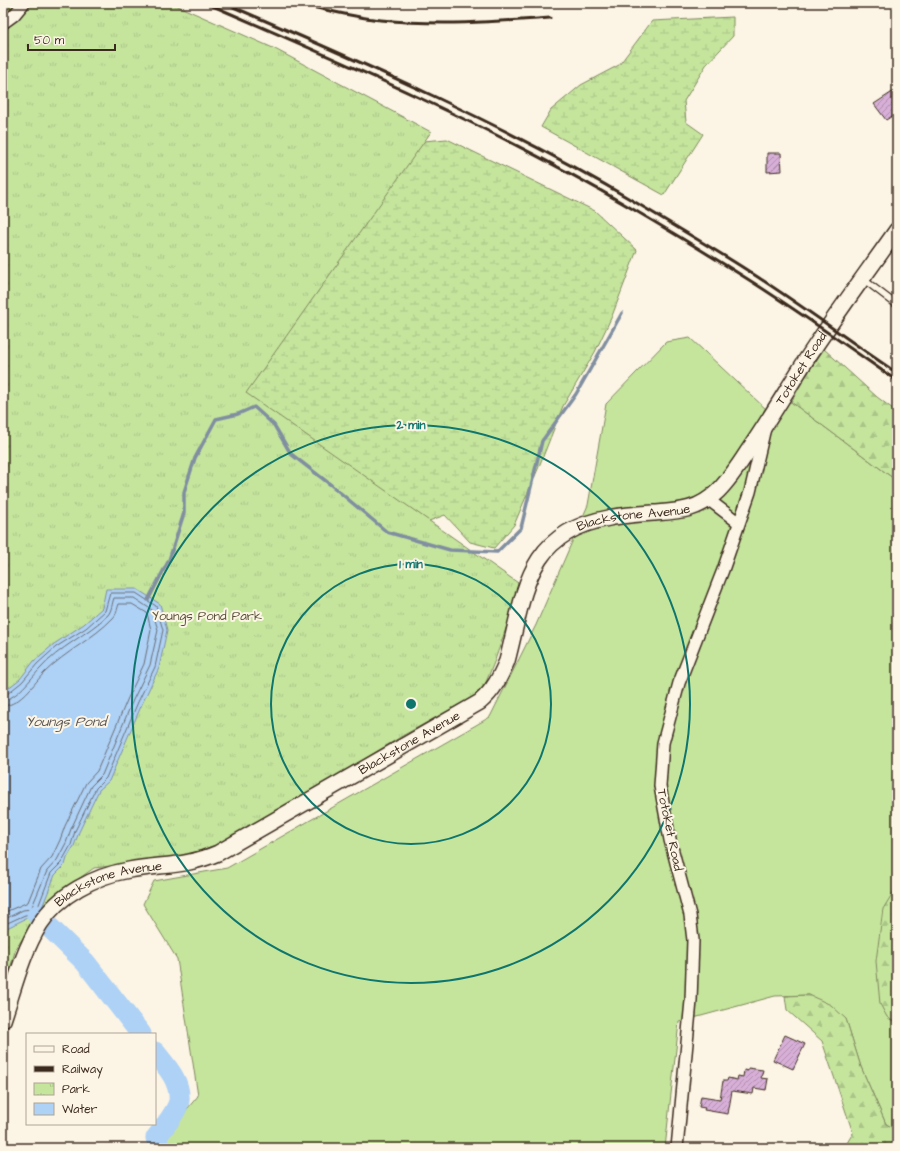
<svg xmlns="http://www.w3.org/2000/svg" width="900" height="1151" font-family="'Architects Daughter',sans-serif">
  <defs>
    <pattern id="forest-firs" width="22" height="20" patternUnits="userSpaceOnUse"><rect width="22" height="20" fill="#c5e59d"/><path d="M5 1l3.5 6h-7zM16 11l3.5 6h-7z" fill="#aac587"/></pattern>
    <pattern id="wetland-marsh" width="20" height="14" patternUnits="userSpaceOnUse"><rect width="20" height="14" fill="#c5e59d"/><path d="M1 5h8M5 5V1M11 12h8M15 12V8" fill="none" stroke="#aac587"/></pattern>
    <pattern id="park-tufts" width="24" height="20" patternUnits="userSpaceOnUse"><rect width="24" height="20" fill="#c5e59d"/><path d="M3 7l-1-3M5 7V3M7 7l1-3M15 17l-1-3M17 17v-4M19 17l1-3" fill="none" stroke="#aac587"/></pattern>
    <pattern id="building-hatch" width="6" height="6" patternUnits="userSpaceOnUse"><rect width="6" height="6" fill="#d7afd7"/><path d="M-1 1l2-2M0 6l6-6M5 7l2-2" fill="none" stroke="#b08fae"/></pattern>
  </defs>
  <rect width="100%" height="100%" fill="#fcf5e5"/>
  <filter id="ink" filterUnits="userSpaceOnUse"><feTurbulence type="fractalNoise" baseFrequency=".025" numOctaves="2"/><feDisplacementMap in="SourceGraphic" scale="8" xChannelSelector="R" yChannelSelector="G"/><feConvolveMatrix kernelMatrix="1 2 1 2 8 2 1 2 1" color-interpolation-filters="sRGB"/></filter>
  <g filter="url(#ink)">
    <!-- grass -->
    <path fill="#c5e59d" stroke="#80885e" d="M690,338L767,410L791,402L897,481V1130L886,1124L861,1067L846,1019L809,995L775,996L679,1022L665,1148H160L161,1140L198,1096L177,959L143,904L154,881L227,868L490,717L536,625L588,505L606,404L666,342Z"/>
    <!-- forest -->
    <path fill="url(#forest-firs)" stroke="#80885e" d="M824,349L877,397L897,412V481L791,402L807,374Z
      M897,886V1024L887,1017L880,1004L876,961L883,909Z
      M809,995L831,1005L846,1019L861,1067L886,1124L897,1130V1148H844L853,1133L822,1041L787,1010L785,996Z"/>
    <!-- wetland -->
    <path fill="url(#wetland-marsh)" stroke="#80885e" d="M733,17V36L706,65L684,101L686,122L703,134L664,195L541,127L551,110L581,85L619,65L652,21Z
      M447,139L595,211L637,250L612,316L595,352L563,406L538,469L514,525L494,548L470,542L445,515L397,533L218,399L388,144Z"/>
    <!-- park -->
    <path fill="url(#park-tufts)" stroke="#80885e" d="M3,3H171L273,48L431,132L246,393L521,585L495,660L482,692L404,735L211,852L192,856L94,868L60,892L44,909L16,948L3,993Z"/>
    <!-- water -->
    <path fill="#aed1f6" stroke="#808ea0" d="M106,589H137L160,604L167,630L159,668L142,704L109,781L99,790L79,832L74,846L67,858L65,865L55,875L41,910L35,919L27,918L3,930V692L20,679L34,661L54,644L84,624L102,608Z"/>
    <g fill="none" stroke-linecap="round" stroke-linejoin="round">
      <!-- shore -->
      <path stroke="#696d74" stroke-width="1" d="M3,695L7,694L22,682L37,664L56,647L86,628L105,611L110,593H136L156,606L163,630L155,667L138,702L106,778L96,788L75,831L71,845L61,863L51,873L38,907L33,914L25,915L3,925
        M3,700C17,699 31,678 40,669C59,647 87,635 108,615C112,610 112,603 114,598H134L152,610L158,630L150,665L133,700L102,775L91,786L71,829L66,843L57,860L47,871L31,909L23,910L3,920
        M3,706C21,705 34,683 45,672C66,651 93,639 113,618C117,614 117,609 119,604H132L147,613L151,630L144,664L128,698L97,771L86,783L65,826L60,840L52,857L41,869L28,902L3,913"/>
      <!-- stream -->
      <path stroke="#808ea0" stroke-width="3.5" d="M148,600L169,560L184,513V492L195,458L216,419L238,414L254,407L274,425L291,454L331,485L387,532L450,550L497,552L521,528L542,441L576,394L622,313"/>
      <!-- river -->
      <path stroke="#aed1f6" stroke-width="21" d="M37,915L85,962L141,1034
        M155,1052C166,1066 181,1081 179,1101C177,1112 163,1128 156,1138L160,1148"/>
    </g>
    <!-- building -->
    <path fill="url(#building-hatch)" stroke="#3b2a1e" d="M897,89V113L886,120L874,104Z
      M767,153H781L782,171L767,172Z
      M785,1035L805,1044L793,1069L773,1060Z
      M748,1068L763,1070L761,1078L768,1079L766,1090L754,1088L753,1094L732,1091L728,1114L704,1110L705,1108L699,1107L701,1096L720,1099L723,1081H727L728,1078L737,1080L738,1076L743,1077L744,1070L748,1071Z"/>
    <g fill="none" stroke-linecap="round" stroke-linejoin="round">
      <!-- lane casing -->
      <g stroke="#3b2a1e" stroke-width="8">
        <path id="lane" d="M863,279L897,305"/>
      </g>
      <!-- street casing -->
      <g stroke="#3b2a1e" stroke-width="14">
        <path id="street" d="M3,23L14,15L24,3
          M709,500L739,523
          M677,1148L691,1001L693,940L690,915L670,840L660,786L663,743L679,683L723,570L750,492L765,428"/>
      </g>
      <!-- secondary casing -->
      <g stroke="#3b2a1e" stroke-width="18">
        <g id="secondary">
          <path id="s1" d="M3,1020C14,988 22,953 40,924C59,894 95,876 129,870C161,864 186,867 218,853L480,702C494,690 500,677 507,661C525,593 525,533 609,518C624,515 640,514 655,513C681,511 699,510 718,491C730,479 739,465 748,451C766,425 782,398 799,371C829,323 864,277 897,230"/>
        </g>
      </g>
      <!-- lane -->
      <use href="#lane" stroke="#fcf5e5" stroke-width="5.5"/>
      <!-- street -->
      <use href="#street" stroke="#fcf5e5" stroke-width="11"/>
      <!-- secondary -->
      <use href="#secondary" stroke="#fcf5e5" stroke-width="15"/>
      <!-- rail -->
      <path stroke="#3b2a1e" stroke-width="3" d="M206,3C350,65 495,128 631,208C670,231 708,254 746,278C797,310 847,346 897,381
        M224,3C364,63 504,124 635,202C673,225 713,248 750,272C800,304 848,340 897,373
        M294,3C323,9 352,17 381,20C437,26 494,22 550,18"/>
    </g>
  </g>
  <!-- distance rings -->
  <g fill="none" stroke="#0f766e" stroke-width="2">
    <circle cx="411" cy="704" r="140"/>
    <circle cx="411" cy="704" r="279"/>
  </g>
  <g text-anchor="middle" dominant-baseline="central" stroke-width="4" stroke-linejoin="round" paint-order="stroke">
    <!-- street labels -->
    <g font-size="13" fill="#3b2a1e" stroke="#fcf5e5">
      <text stroke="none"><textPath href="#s1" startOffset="1107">Totoket Road</textPath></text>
      <text stroke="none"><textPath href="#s1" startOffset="868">Blackstone Avenue</textPath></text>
      <text stroke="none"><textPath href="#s1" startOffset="522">Blackstone Avenue</textPath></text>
      <text transform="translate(670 830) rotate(78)">Totoket Road</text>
      <text stroke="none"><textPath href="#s1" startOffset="186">Blackstone Avenue</textPath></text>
    </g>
    <!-- park labels -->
    <g font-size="13" fill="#574f37" stroke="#fcf5e5">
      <text x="207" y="616">Youngs Pond Park</text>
    </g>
    <!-- water labels -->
    <g font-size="14" font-style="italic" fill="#585454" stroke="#fcf5e5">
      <text x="66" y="722">Youngs Pond</text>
    </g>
  </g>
  <circle cx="411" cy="704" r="6" fill="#0f766e" stroke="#fcf5e5" stroke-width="2"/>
  <g font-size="12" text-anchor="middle" font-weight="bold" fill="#0f766e" stroke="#fcf5e5" stroke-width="4" stroke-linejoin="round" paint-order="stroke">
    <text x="411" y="429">2 min</text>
    <text x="411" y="568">1 min</text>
  </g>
  <!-- margin -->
  <rect width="900" height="1151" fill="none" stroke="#fcf5e5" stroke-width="16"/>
  <rect x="8" y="8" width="884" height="1135" fill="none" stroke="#3b2a1e" stroke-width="1.5" filter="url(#ink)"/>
  <!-- legend -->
  <rect x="26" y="1033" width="130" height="92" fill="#fcf5e5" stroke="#afa495"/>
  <rect x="34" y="1046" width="20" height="6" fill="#fcf5e5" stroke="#afa495"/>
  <text x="62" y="1053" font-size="12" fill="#3b2a1e">Road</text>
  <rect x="34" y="1066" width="20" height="6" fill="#3b2a1e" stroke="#afa495"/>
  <text x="62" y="1073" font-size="12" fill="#3b2a1e">Railway</text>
  <rect x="34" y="1083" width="20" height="12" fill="url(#park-tufts)" stroke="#afa495"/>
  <text x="62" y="1093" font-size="12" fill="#3b2a1e">Park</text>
  <rect x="34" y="1103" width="20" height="12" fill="#aed1f6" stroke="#afa495"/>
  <text x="62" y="1113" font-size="12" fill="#3b2a1e">Water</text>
  <!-- scale -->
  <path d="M28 44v6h87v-6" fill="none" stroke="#3b2a1e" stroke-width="2"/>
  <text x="34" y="44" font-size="12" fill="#3b2a1e" stroke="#fcf5e5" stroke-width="3" paint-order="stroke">50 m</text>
</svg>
